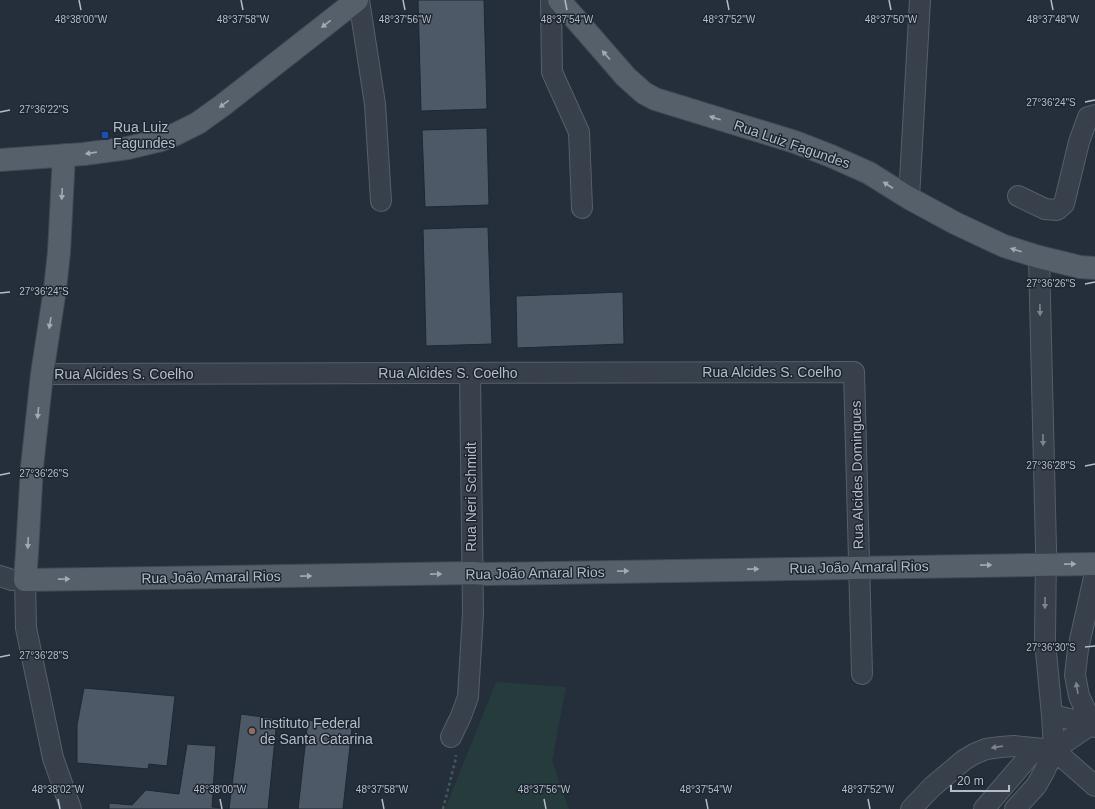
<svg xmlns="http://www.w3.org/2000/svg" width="1095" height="809" font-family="Helvetica,sans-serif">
  <rect width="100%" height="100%" fill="#242f3b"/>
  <!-- green -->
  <path fill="#263b3c" d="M496,682L566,687L552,761L569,809H445Z"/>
  <!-- building -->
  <path fill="#4e5967" stroke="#1f2832" d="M418,0H484L487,109L421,111Z
    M487,128L489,205L425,207L422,130Z
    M488,227L492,344L426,346L423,229Z
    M623,292L624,344L517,348L516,296Z
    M84,688L175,696L167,766L149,764L148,769L77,763V725Z
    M241,714L277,719L268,809H229Z
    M308,720L352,728L343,809H298Z
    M187,744L216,746L212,807L229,809H109V803L132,805L146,790L179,794Z"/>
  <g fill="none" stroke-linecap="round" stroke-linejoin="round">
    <!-- minor casing -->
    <g stroke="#565f69" stroke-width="22">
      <path id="minor" d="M359,0L375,104L381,201
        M551,0L552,72L579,132L582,208
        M1018,196L1045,209L1057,210L1064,204L1079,142L1088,117L1095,115
        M909,198L920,0
        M1039,257L1046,549L1045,641L1052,715L1054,750
        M42,374L854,372L862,674
        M1095,573L1078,649L1075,675L1079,696L1092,724L1095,727
        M0,576L12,580H25L26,628L53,758L71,809
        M1052,715L1092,724
        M451,737L461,716L468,697L473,613L470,373
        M911,809L932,787L964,760L974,754L986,749L1001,747L1014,746L1054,750L1095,786
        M984,809L1036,748
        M1015,809L1036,786L1044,772L1054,750L1092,724"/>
    </g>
    <!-- major casing -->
    <g stroke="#414a54" stroke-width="24">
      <path id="major" d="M559,0L626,77L644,93L655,99L795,142L831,156L869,173L909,198L955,223L1004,246L1039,257L1080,267L1095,268
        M64,155L59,252L55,289L42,374L32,467L27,553L25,580L472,573L487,574L1095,564
        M0,160L84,154L128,148L161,140L176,134L198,123L223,105L357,0"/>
    </g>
    <!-- path -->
    <path stroke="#445859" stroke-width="2.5" stroke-dasharray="3 3" stroke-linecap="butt" d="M443,809L456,758V755"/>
    <!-- minor -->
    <use href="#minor" stroke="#38414b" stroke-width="20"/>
    <!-- major -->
    <use href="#major" stroke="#56606b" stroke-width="22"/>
  </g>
  <!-- one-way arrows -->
  <defs><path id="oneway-solid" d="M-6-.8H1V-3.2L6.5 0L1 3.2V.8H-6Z"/></defs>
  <g fill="#a1aab5">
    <use href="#oneway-solid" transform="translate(326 24) rotate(142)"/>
    <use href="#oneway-solid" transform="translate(606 55) rotate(-131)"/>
    <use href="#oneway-solid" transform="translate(224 104) rotate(143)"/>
    <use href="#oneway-solid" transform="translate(715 118) rotate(-163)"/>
    <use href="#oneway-solid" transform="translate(91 153) rotate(172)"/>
    <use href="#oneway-solid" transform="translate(888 185) rotate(-147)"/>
    <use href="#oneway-solid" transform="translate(62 194) rotate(93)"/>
    <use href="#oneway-solid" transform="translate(1016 250) rotate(-162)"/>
    <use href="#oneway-solid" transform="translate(50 323) rotate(99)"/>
    <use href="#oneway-solid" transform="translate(38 413) rotate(96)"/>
    <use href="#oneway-solid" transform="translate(28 543) rotate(93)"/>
    <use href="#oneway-solid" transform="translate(1070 564) rotate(-1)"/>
    <use href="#oneway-solid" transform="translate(986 565) rotate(-1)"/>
    <use href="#oneway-solid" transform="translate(753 569) rotate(-1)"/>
    <use href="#oneway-solid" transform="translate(623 571) rotate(-1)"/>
    <use href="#oneway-solid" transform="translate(436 574) rotate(-1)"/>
    <use href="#oneway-solid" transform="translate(306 576) rotate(-1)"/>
    <use href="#oneway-solid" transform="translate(64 579) rotate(-1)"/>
  </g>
  <g fill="#7c858f">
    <use href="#oneway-solid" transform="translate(1040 310) rotate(89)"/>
    <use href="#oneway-solid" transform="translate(1043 440) rotate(89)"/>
    <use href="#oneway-solid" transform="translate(1045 603) rotate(91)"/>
    <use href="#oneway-solid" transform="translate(1077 688) rotate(-99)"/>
    <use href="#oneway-solid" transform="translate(997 747) rotate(172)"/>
  </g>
  <!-- ticks -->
  <path fill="none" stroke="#b4bcc7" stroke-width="1.5" d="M79,0L81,10M241,0L243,10M403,0L405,10M565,0L567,10M727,0L729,10M889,0L891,10M1051,0L1053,10M1085,102L1095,100M0,112L10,110M1085,284L1095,282M0,293L10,292M1085,466L1095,464M0,475L10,473M1085,647L1095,646M0,657L10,655M58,799L60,809M220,799L222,809M382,799L384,809M544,799L546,809M706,799L708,809M868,799L870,809"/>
  <!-- markers -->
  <rect fill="#1a4fb4" stroke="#1d2630" stroke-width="1.5" x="101" y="131" width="8" height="8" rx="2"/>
  <circle fill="#8d6e63" stroke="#1d2630" stroke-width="1.5" cx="252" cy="731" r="4"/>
  <g text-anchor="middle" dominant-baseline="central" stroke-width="3" stroke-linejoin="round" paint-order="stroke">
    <!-- poi labels -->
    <g font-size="14" fill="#b4bcc7" stroke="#1d2630" text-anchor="start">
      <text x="113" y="127">Rua Luiz<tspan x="113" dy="16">Fagundes</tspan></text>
      <text x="260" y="723">Instituto Federal<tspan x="260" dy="16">de Santa Catarina</tspan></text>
    </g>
    <!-- street labels -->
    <g font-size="14" fill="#b4bcc7" stroke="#1d2630">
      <text transform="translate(792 144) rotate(19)">Rua Luiz Fagundes</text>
      <text x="772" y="372">Rua Alcides S. Coelho</text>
      <text x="448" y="373">Rua Alcides S. Coelho</text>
      <text x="124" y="374">Rua Alcides S. Coelho</text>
      <text transform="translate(857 475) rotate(-91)">Rua Alcides Domingues</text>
      <text transform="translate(471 497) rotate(-90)">Rua Neri Schmidt</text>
      <text transform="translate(859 567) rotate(-1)">Rua João Amaral Rios</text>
      <text transform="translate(535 573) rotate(-1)">Rua João Amaral Rios</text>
      <text transform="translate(211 577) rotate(-1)">Rua João Amaral Rios</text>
    </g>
  </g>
  <g font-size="10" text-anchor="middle" fill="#b4bcc7" stroke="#1d2630" stroke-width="3" stroke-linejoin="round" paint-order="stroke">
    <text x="1053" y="23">48°37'48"W</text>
    <text x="81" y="23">48°38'00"W</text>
    <text x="243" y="23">48°37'58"W</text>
    <text x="405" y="23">48°37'56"W</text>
    <text x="567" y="23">48°37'54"W</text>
    <text x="729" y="23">48°37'52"W</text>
    <text x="891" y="23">48°37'50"W</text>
    <text x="1051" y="106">27°36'24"S</text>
    <text x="44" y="113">27°36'22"S</text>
    <text x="1051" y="287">27°36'26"S</text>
    <text x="44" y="295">27°36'24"S</text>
    <text x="1051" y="469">27°36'28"S</text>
    <text x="44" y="477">27°36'26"S</text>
    <text x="1051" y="651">27°36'30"S</text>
    <text x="44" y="659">27°36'28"S</text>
    <text x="58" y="793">48°38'02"W</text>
    <text x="220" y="793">48°38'00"W</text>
    <text x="382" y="793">48°37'58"W</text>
    <text x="544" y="793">48°37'56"W</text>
    <text x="706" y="793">48°37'54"W</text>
    <text x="868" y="793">48°37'52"W</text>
  </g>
  <!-- scale -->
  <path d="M951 785v6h58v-6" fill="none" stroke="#b4bcc7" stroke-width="2"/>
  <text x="957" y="785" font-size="12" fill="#b4bcc7" stroke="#1d2630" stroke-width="3" paint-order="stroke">20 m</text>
</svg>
